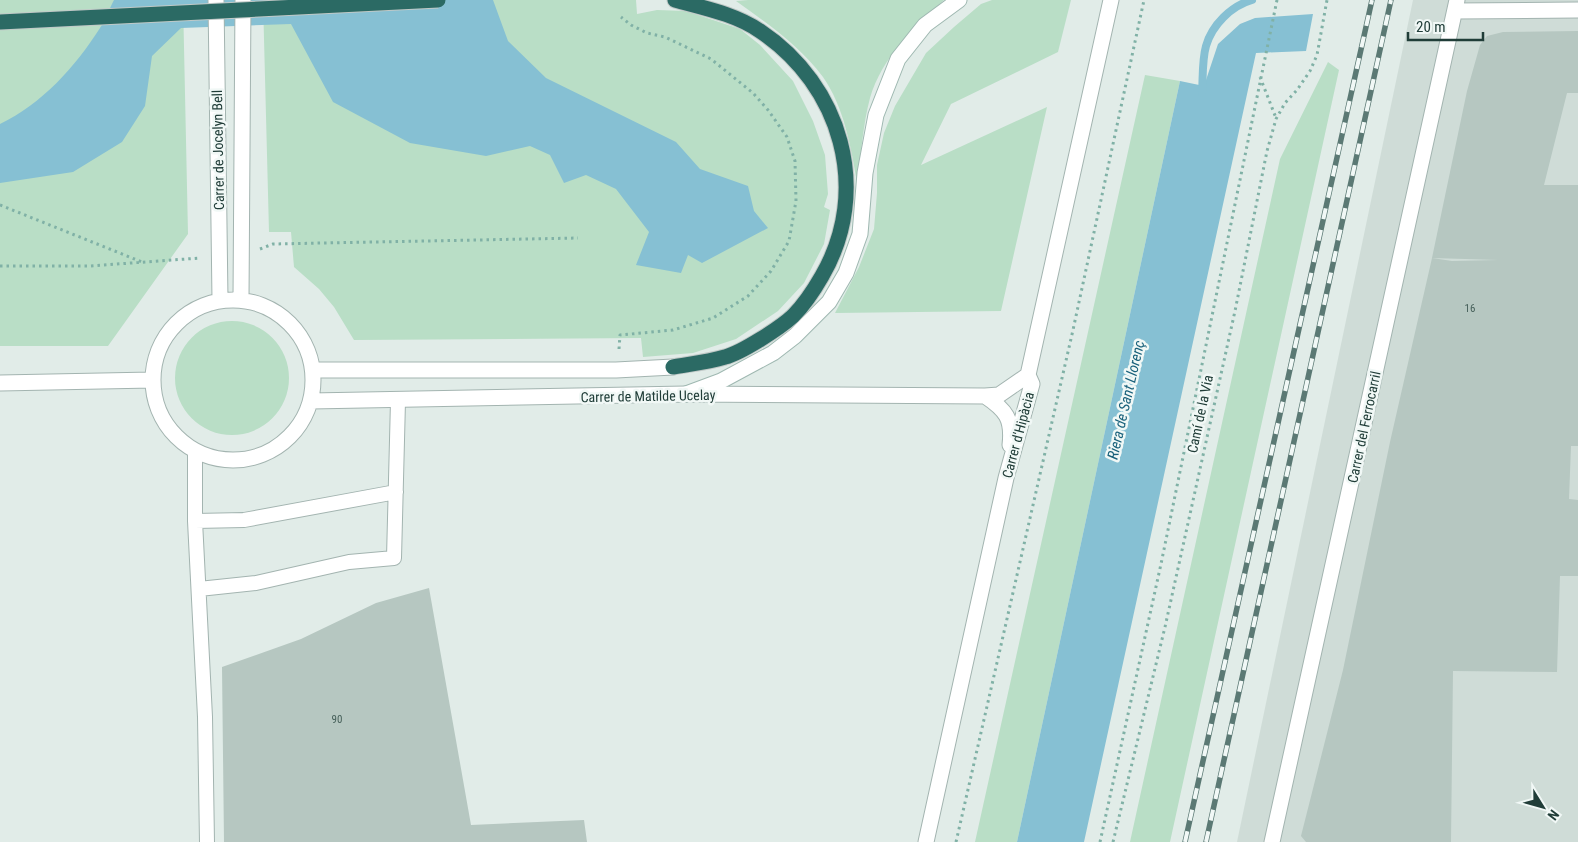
<svg xmlns="http://www.w3.org/2000/svg" width="1578" height="842" font-family="'Roboto Condensed',sans-serif">
  <rect width="100%" height="100%" fill="#e1ece8"/>
  <!-- built -->
  <path fill="#cfdcd7" d="M1413,0H1578V842H1237Z"/>
  <!-- green -->
  <path fill="#b9dec6" d="M0,0H183L188,234L108,346H0Z
    M263,0H636L637,14L657,10L686,11L740,29L760,45L793,81L813,121L825,155L828,194L824,207L830,210L824,244L804,283L778,311L736,339L693,353L643,357L641,338L354,340L334,307L319,289L294,267L291,232H269Z
    M748,0H944C914,28 882,57 870,98C863,124 861,155 857,182C851,147 844,107 823,77C800,46 767,23 736,1Z
    M992,0H1071L1058,52L951,104L921,165L1047,107L1001,311L835,313L859,267L874,229L877,193V165L884,133L895,106L926,53L954,27L981,4Z
    M1328,62L1339,70L1170,842H1130L1280,159Z
    M1145,75L1180,81L1017,842H975Z
    M175 378a57 57 0 1 1 114 0a57 57 0 1 1-114 0Z"/>
  <!-- water -->
  <path fill="#86c0d3" d="M114,0H493L508,41L546,78L676,142L700,169L748,186L754,211L768,228L702,263L688,255L681,273L636,265L649,232L616,189L586,175L564,183L550,155L530,146L486,156L410,143L333,102L291,24L181,28L152,56L145,106L122,142L73,172L0,183V124C42,104 75,67 100,28C106,20 109,9 114,0Z
    M1313,14L1306,51L1256,53L1084,842H1017L1180,81L1204,86L1218,44L1240,24L1255,18Z"/>
  <g fill="none" stroke-linecap="round" stroke-linejoin="round">
    <!-- stream -->
    <path stroke="#86c0d3" stroke-width="8" d="M1202,93C1203,78 1202,60 1206,46C1212,25 1231,6 1252,0"/>
  </g>
  <!-- building -->
  <path fill="#b6c7c1" fill-rule="evenodd" d="M1578,31V93H1567L1544,185H1578V446H1571L1569,499L1578,500V576H1560L1557,672L1453,671L1451,842H1306L1301,836L1343,670L1390,442L1432,258L1467,91L1480,45L1487,36L1503,32ZM1432,258L1498,260L1452,261Z
    M429,588L471,825L584,820L587,842H224L222,667L301,639L376,603Z"/>
  <g fill="none" stroke-linecap="round" stroke-linejoin="round">
    <!-- lane casing -->
    <g stroke="#a3b4b0" stroke-width="16">
      <path id="lane" d="M195,452V521L205,717L207,842
        M195,521L244,520L396,492
        M199,589L256,583L349,562L394,558L398,401"/>
    </g>
    <!-- street casing -->
    <g stroke="#a3b4b0" stroke-width="17">
      <path id="street" d="M216,0L220,300
        M1455,11L1578,10
        M241,299L243,0
        M153 380a80 80 0 1 1 160 0a80 80 0 1 1-160 0Z
        M313,370H616L673,367
        M0,383L152,380
        M985,396C1006,410 1013,419 1010,445
        M311,401L686,394L985,396L999,395L1028,375
        M926,842L1006,478L1032,384L1028,375L1111,0
        M1272,842L1457,0"/>
    </g>
    <!-- secondary casing -->
    <g stroke="#9fb8b1" stroke-width="17">
      <path id="secondary" d="M686,394L721,381L773,353L795,336L829,302L846,273L860,234L865,173L876,115L898,59L925,25L959,0"/>
    </g>
    <!-- highway casing -->
    <g stroke="#c1c9c7" stroke-width="17">
      <path id="highway" d="M673,367C690,364 708,362 725,357C741,353 780,328 793,316C804,305 814,290 822,276C872,190 841,85 760,31C735,14 704,8 675,0"/>
    </g>
    <!-- path -->
    <path stroke="#80b1a6" stroke-width="3" stroke-dasharray="2.5 4" stroke-linecap="butt" d="M1260,77L1276,118
      M0,205L142,262
      M260,249L273,244L578,238
      M0,266H90L200,258
      M619,349L620,335L673,330L713,318L748,296L771,271L789,241L796,201L795,161L787,137L768,110L753,93L711,59L665,37L647,33L631,25L621,17
      M956,842L1073,330L1144,0
      M1100,842L1161,564L1277,0
      M1113,842L1165,627L1235,311L1267,151L1276,119L1285,103L1297,90L1310,71L1317,55L1327,0"/>
    <!-- lane -->
    <use href="#lane" stroke="#fff" stroke-width="14"/>
    <!-- street -->
    <use href="#street" stroke="#fff" stroke-width="15"/>
    <!-- secondary -->
    <use href="#secondary" stroke="#fff" stroke-width="15"/>
    <!-- highway -->
    <use href="#highway" stroke="#2b6a64" stroke-width="15"/>
    <!-- rail casing -->
    <g stroke="#5b7974" stroke-width="5.5">
      <path id="rail" d="M1185,842L1372,0
        M1206,842L1391,0"/>
    </g>
    <!-- rail -->
    <use href="#rail" stroke="#f1f8f6" stroke-width="4" stroke-dasharray="11" stroke-linecap="butt"/>
    <!-- highway-bridge casing -->
    <g stroke="#c1c9c7" stroke-width="17" stroke-linecap="butt">
      <path id="highway-bridge" d="M0,22L438,0"/>
    </g>
    <!-- highway-bridge -->
    <use href="#highway-bridge" stroke="#2b6a64" stroke-width="15"/>
  </g>
  <g text-anchor="middle" dominant-baseline="central" stroke-width="5" stroke-linejoin="round" paint-order="stroke">
    <!-- number labels -->
    <g font-size="11" fill="#46605a">
      <text x="1470" y="308">16</text>
      <text x="337" y="719">90</text>
    </g>
    <!-- street labels -->
    <g font-size="14" fill="#203d38" stroke="#f1f8f6">
      <text transform="translate(218 150) rotate(-91)">Carrer de Jocelyn Bell</text>
      <text transform="translate(648 396) rotate(-1)">Carrer de Matilde Ucelay</text>
      <text transform="translate(1200 414) rotate(-78)">Camí de la Via</text>
      <text transform="translate(1364 427) rotate(-78)">Carrer del Ferrocarril</text>
      <text transform="translate(1018 435) rotate(-75)">Carrer d'Hipàcia</text>
    </g>
    <!-- water labels -->
    <g font-size="15" font-style="italic" fill="#19617b" stroke="#f1f8f6">
      <text transform="translate(1126 400) rotate(-77)">Riera de Sant Llorenç</text>
    </g>
  </g>
  <!-- north arrow -->
  <g transform="translate(1543 807) rotate(127)" stroke="#f1f8f6" stroke-width="4" paint-order="stroke">
  <path d="M0-4L9 19L0 12L-9 19Z" fill="#203d38"/>
  <text y="-8" font-size="14" font-weight="bold" text-anchor="middle" fill="#203d38">N</text>
  </g>
  <!-- scale -->
  <path d="M1408 32v8h75v-8" fill="none" stroke="#203d38" stroke-width="2.5"/>
  <text x="1416" y="32" font-size="15" fill="#203d38" stroke="#f1f8f6" stroke-width="4" paint-order="stroke">20 m</text>
</svg>
